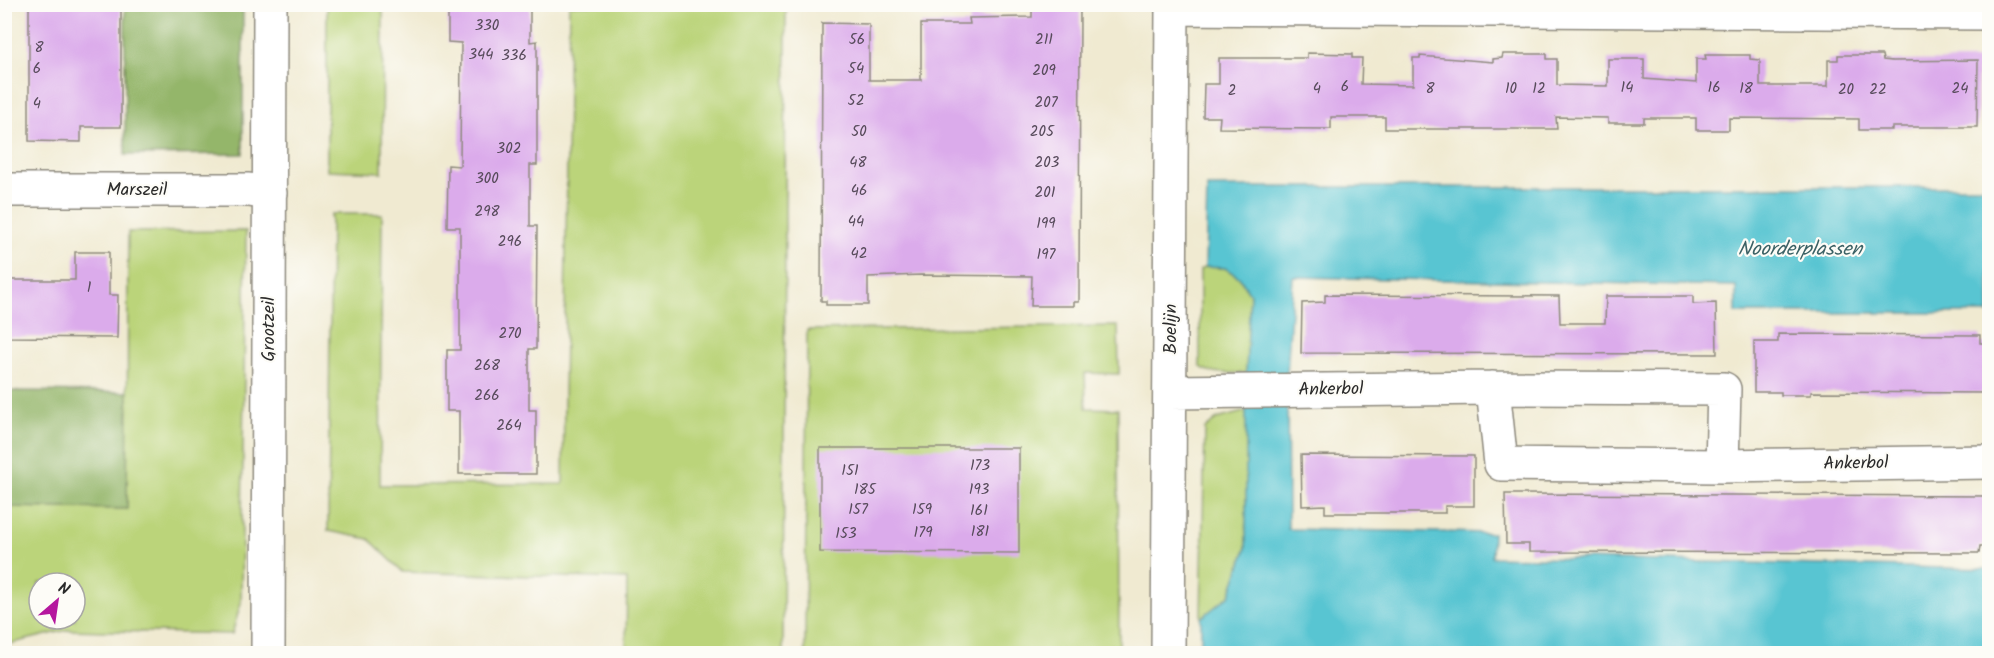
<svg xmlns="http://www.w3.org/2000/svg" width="1994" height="658" font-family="Kalam,sans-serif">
  <rect width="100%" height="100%" fill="#fdfcf7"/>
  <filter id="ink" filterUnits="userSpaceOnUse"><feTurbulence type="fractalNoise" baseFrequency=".0167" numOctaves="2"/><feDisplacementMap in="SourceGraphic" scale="12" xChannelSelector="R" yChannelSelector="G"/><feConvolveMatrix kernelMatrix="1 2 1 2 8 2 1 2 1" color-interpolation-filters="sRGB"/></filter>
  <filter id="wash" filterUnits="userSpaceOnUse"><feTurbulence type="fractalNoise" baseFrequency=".008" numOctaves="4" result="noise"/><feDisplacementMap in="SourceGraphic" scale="24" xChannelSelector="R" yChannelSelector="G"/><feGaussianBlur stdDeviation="1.35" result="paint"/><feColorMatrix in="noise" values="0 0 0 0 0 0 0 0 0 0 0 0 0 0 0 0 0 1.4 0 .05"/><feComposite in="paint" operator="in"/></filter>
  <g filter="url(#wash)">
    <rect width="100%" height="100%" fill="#f0ead1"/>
    <!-- green -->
    <path fill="#bbd47a" stroke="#738052" stroke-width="1.5" fill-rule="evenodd" d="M327,5H383L382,172L327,170Z
      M569,5H786L783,653H626L627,579L403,572L369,539L328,531L331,214H382L380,485L563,484Z
      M246,231L241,603L232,634L67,630L5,645V507L127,509L128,232ZM39,583H75V619H39Z
      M1205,267L1225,268L1239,277L1250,294L1246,373C1232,372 1210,376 1200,366V270Z
      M1118,326L1119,374L1085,373L1086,408L1118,409L1119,653L805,654L807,330Z
      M1247,411L1246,549L1230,595L1201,618L1205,429L1217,419Z"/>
    <!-- forest -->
    <path fill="#94b66a" stroke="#60704a" stroke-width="1.5" d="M125,5H243V154L125,155Z
      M5,391L128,392L127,509L5,507Z"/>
    <!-- water -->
    <path fill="#59c5d2" stroke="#42787e" stroke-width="1.5" d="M1207,187H1989V313H1736V286L1293,277L1287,375L1288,529L1493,533L1492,557L1989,569V653L1201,654V618L1230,595L1246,549V373L1250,294L1239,277L1225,268L1205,267Z"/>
    <g id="blocks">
      <!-- building -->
      <path fill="#dbabeb" d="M29,4H121V127H81V142L29,141Z
        M448,4H530V42L537,41V165H530V226H537L536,349H529V410H536V474H459V411H447V350H460V227H447L448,165L460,166L461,43L448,42Z
        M1032,4H1080L1079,302H1074V306H1031L1032,276L921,275L868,277V305H826V301H821L822,23L869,24V80H921V24H970L969,18L1032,17Z
        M1307,53L1352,54V58H1362L1361,84L1413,85V58H1420V56L1493,62V59L1502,58L1503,54H1547V59H1557V85L1608,86V59H1644V79L1696,83V59H1706L1705,55H1750V59L1760,60V86H1828V60H1838V55H1882L1883,60L1892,61L1978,60L1977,127H1892V130H1859V119L1729,118V130H1696V118H1644V123H1608V118L1556,117L1557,129H1385V117H1331V129L1219,128L1220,117H1203L1204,84H1219V58H1307Z
        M75,252H109V295H118L117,338L8,337V321H4V280H75Z
        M1325,295L1559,296L1560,323H1605L1606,296H1693V304L1716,303L1717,354L1301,353L1302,303L1325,302Z
        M1778,334L1980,335V343H1989V393L1811,392V395H1781V392H1754V342H1778Z
        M820,448H1019V553L820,552Z
        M1301,455L1474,456V506H1445V513H1325V505L1302,506Z
        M1505,494L1989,496V546H1980L1979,553L1529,552V544H1506Z"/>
    </g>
  </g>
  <g filter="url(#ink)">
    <use href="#blocks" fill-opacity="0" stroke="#8e8a7e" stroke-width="1.5"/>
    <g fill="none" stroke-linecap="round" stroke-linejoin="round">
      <!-- street casing -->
      <g stroke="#8e8a7e" stroke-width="36">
        <path id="street" d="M1172,8L1990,13
          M4,190H249L270,193
          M1493,388L1501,464L1722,466L1990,462
          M1170,392L1493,388L1724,389L1722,466
          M268,654L270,4
          M1168,654L1172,4"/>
      </g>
      <!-- street -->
      <use href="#street" stroke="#fff" stroke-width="33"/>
    </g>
  </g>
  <g text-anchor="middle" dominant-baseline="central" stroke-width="4.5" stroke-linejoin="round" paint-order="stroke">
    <!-- number labels -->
    <g font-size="15" fill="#574b5b">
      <text x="487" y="26">330</text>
      <text x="857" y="40">56</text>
      <text x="1044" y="40">211</text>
      <text x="39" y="48">8</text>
      <text x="481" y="55">344</text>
      <text x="514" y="56">336</text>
      <text x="37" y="69">6</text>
      <text x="856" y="69">54</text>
      <text x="1044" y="71">209</text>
      <text x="1345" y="87">6</text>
      <text x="1627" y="88">14</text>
      <text x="1714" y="88">16</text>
      <text x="1317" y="89">4</text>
      <text x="1430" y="89">8</text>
      <text x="1511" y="89">10</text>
      <text x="1539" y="89">12</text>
      <text x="1746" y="89">18</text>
      <text x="1960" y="89">24</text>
      <text x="1846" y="90">20</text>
      <text x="1878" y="90">22</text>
      <text x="1232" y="91">2</text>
      <text x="856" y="101">52</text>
      <text x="1046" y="103">207</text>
      <text x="37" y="104">4</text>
      <text x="859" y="132">50</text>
      <text x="1042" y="132">205</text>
      <text x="509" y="149">302</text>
      <text x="858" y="163">48</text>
      <text x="1047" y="163">203</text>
      <text x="487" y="179">300</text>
      <text x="859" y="191">46</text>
      <text x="1045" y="193">201</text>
      <text x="487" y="212">298</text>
      <text x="856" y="222">44</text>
      <text x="1046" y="224">199</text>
      <text x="510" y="242">296</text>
      <text x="859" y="254">42</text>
      <text x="1046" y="255">197</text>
      <text x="89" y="288">1</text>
      <text x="510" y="334">270</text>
      <text x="487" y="366">268</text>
      <text x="487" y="396">266</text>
      <text x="509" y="426">264</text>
      <text x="980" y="466">173</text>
      <text x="850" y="471">151</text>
      <text x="865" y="490">185</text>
      <text x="979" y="490">193</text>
      <text x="858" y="510">157</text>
      <text x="922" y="510">159</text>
      <text x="979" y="511">161</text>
      <text x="980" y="532">181</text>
      <text x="923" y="533">179</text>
      <text x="846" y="534">153</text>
    </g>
    <!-- street labels -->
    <g font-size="18" fill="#2b2b2b" stroke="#fdfcf7">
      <text x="137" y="190">Marszeil</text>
      <text transform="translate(269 329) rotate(-90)">Grootzeil</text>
      <text transform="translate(1171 329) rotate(-90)">Boelijn</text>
      <text transform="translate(1331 390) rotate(-1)">Ankerbol</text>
      <text transform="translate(1856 464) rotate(-1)">Ankerbol</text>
    </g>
    <!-- water labels -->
    <g font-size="20" font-style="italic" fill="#3b6165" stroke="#fdfcf7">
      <text x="1800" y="250">Noorderplassen</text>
    </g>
  </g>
  <!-- margin -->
  <rect width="1994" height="658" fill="none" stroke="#fdfcf7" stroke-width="24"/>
  <!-- north arrow -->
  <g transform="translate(57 601) rotate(29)"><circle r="28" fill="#fdfcf7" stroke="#a9a8a5" stroke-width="1.5"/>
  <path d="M0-4.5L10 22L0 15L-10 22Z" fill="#b5179e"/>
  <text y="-9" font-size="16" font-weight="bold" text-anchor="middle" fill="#2b2b2b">N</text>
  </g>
</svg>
